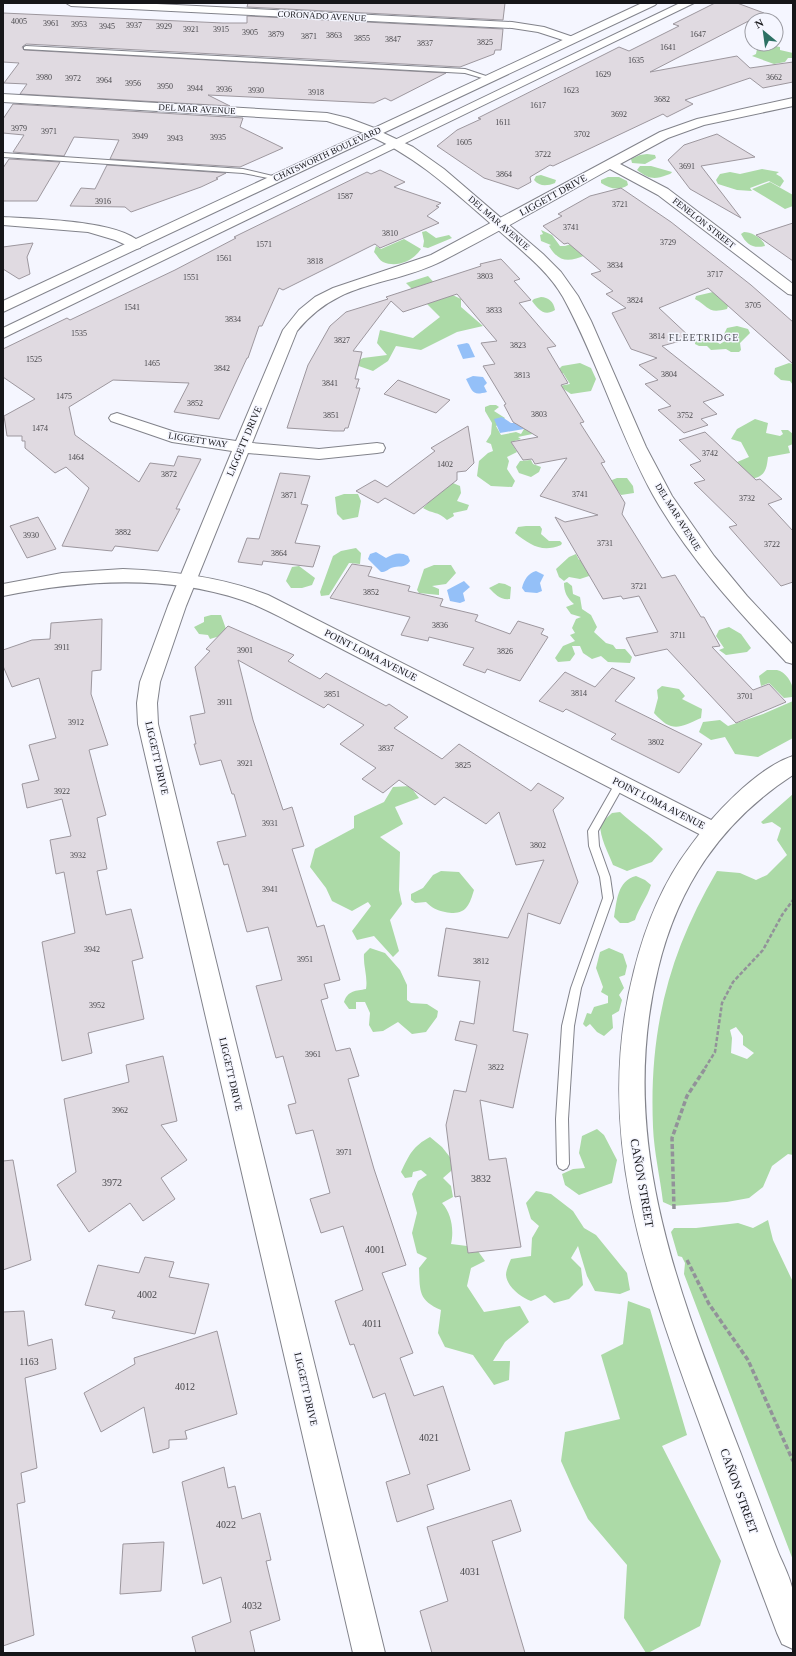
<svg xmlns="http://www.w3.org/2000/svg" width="796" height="1656" font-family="Georgia,serif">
  <rect width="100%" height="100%" fill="#f5f6ff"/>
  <!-- green -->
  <path fill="#acdaa7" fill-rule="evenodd" d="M769,45L780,47V50L793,53V58H788L785,62L774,64L752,56L756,54L757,49L765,48Z
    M647,154L655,155L656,158L645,164L632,163L631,159L640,155Z
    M640,166H651L672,172C671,174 669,174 667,175C654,180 649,179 637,170Z
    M762,169L779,172L776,174L781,177L784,181L780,187L769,181L750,188L752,191L737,190L718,184L716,180L720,174L730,172L740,174Z
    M541,175L556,180L555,183C547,186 540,187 534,180L536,176Z
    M608,177H619L627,181L628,185C619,191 610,189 601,183V180Z
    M770,182L793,195V206L785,209L752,189Z
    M541,230L552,235L560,246H565L577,242L586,255C569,262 559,263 549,246L551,245L541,241L540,235L543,234Z
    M426,231L436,238L449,235L452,238L428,248L423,247L424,241L422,232Z
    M744,232C751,232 763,238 765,246C753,249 746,244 741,234Z
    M404,239L421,249C413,261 397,268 383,262C379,260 377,255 374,252L376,246L381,249Z
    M428,276L440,289L461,299V307L483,326L457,332L421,350L396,346L388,361L373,371L353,364L363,358L387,355L377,343L380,330L413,338L440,317L406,283Z
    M713,292L728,306L727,309C707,314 710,307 695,299L696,296Z
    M541,297C548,297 554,302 555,310C544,317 538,309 532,301L534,299Z
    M737,326L748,329L750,333L740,343L741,350L739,352H731L726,349L711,350L707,346H699L695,344V341L705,338L709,341H715L720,344L725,341L724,334L727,328Z
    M580,363L591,368L596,379L591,391L571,394L559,386L570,384L563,373L554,374L562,366Z
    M789,363L793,364V385L790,381L781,380L774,374L775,368Z
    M490,405H496L499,407L494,411L505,418L500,424L496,426L501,435L516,432L521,434L524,429H531L537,433L518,437L521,439L511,442L517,452L507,457L509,461L507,469L515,481L512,487L491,486L477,476L479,461L488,453L493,451L491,444L486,442L491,434L492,423L485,411V407Z
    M755,419L768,423L766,433L780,436L783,434L781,430H788L793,434V444L788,446L790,453L768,457C766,475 763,476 746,481L723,468L749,457L741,442L731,439L737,429Z
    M531,460L533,464L541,467L539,472L531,477L519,473L516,467L520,461Z
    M441,478L460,486L461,493L457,501L469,505L467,510L453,513L454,516L447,520C438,511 432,514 423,508L428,503L421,499Z
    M617,478H627L633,486L634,493L621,495L618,491H612L608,484L612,480Z
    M344,494H358L361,501L358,517L343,520L337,514L335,497Z
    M526,526H540L542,529L541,534L549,541H560L562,543L561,545C542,553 530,545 515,533L518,527Z
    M356,548L361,553L360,564L349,563L329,595L321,596L320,592L333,556L341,551Z
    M576,554L579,560L608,555L601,572L580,579L569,577L564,581L559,577L556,569L569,557Z
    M434,565H451L456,573L446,584L432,586L439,589V595L419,593L417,590L424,569Z
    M299,566L315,578L312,585L302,588H291L286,581L292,567Z
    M567,582L572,586L573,594L580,597L582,609L591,615L597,627L594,632L606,643L613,645L616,649H625L632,657L630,663L608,662L601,656L592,659L583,653L580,646H572L575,654L570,661L558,662L555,658L563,646L575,641L570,635L575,633L572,628L576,619L581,617L571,614L566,607L574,604C567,598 564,592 564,583Z
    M499,583L505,584L511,587L510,599C500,600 496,595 489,588Z
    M211,615H221L226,629L220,636L210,639L208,635L199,634L194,627L204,622V617Z
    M729,627L741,634L751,648L747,652L726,655L719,650L724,648L716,636L719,630Z
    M767,670C770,670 774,670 777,670C787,672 796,687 792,697L784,698L769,683L761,686L759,676Z
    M662,686L679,689L685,696L682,699L702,709L701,718C679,728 672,733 654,713L658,698L657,690Z
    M793,701V738L758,757L735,754L725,737L711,740L699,732L703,722L720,720L728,726L763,714Z
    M410,786L419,798L395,807L403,824L380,837L400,852L399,890L402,904L390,920L399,951L393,957L374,936L357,940L352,931L371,906L368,902L352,911L332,901L326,888L310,867L315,849L354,828V816L384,802L393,787Z
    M793,794V1155L788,1154L772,1166L763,1187L749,1198L727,1202L672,1206L663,1202C660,1177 654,1152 653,1127C649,1031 668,954 717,871L740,873L756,880L767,875L787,855L777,840L781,828L772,822L763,824L761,822ZM736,1027L743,1036V1045L754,1053L747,1059L731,1053L732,1038L730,1030Z
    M620,812C634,825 650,835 663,849L652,862L627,871L613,865C608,852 600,838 600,824L612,813Z
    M441,871L459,872L474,890C469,907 465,916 445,912C436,910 432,908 426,902L415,903L411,900V894L423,888L433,875Z
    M636,876L645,880L651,885C647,898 639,907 635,920L628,923H620L614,917C617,901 617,881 636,876Z
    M370,948L385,953L400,970L407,985V1000L411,1003L427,1004L438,1011L437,1017L426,1032L412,1034L398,1022L383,1031L373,1032L369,1025L370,1013L365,1002H356V1009H349L344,1002C348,990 356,991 366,989C368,977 363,966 364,954Z
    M609,948L623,954L627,966L625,975L619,977L624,988L619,995L622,1000L619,1011L612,1015L613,1028L604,1036L597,1032L590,1024L586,1027L583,1024L587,1013L591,1014L594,1007L608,1003V996L601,992L603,987L596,968L600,952Z
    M597,1129L604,1135L617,1160L612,1183L579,1195L565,1185L562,1174L573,1169L585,1168L579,1153L582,1136Z
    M430,1137L442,1147L453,1161L451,1171L443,1178L451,1186L453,1197L442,1203C452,1214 454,1231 451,1244L475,1247L485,1261L471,1268L467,1286L484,1312L520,1306L529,1322L505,1342L493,1361H510L509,1380L494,1385L473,1355L445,1347L438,1333L441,1310C418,1300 420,1291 419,1268L427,1258L417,1253L412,1233L417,1213L412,1194L418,1181L427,1175L421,1170L413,1172L412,1177L405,1178L401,1172C409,1155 413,1146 430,1137Z
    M536,1191L551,1194L573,1211L584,1228L596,1235L627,1273L630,1290L620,1294L595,1291L587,1276L578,1246L571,1258L581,1268L583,1285L569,1299L554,1303L545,1295L531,1301C521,1297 507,1287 506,1275C506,1270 509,1264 511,1259L531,1256L532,1238L539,1226L531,1219L526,1203Z
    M768,1220L773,1240L793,1282V1560L684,1274L685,1263L682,1257L678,1256L671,1232L674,1228H696L738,1223L753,1228Z
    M628,1301L650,1309L687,1435L662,1446L721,1561L700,1626L648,1653H646L624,1618L627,1565L588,1519L572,1486L561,1461L565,1432L620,1419L601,1355L623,1344Z"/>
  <!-- water -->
  <path fill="#94c0f8" d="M467,343L469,344L475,357L463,359L457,345Z
    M473,376L483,377L487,383L484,386L487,392C472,396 473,392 466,379Z
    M502,417L511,423H521L524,429L500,433L494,419Z
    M376,552L386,558C393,554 400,551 408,556L410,561C405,569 398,565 391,568C387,570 386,572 381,572L368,559L370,554Z
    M536,571L544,575L540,583L542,591L537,593L525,592L522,588C524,580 528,573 536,571Z
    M464,581L470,587L463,593L465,601L460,603L450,601L447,590Z"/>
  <!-- building -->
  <path fill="#e0dae1" stroke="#9d979e" d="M248,3H505L503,20L247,7Z
    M715,3H737L764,13L650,72L737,56L750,68L793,62V82L763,88L750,78L685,100L693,104L667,117L663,114L553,166L550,165L530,177L531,182L518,189L484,178L437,146L457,130L481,119L478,118L619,47L629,51L679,26L673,24Z
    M3,13L223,23H247V16L503,29L501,50H495L494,54L460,67L26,44L22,47L24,50L446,73L391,101L385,98L374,103L208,95L230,106L20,94L27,84L4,83L19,63L3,62Z
    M13,104L243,118L240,127L283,148L240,167L110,159L119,140L74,137L64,156L13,152L24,135L3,133V119Z
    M717,134L755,157L701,166L741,218L690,189L668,160L684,145Z
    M9,159L60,162L37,201H3V168Z
    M107,165L226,173L216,178L218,179L201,187L131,212L125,207L70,206L81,188L95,189Z
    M380,170L405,182L394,187L441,203L436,206L439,207L427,216L439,223L380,248L375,244L283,290L279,288L262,326H259L248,358H247L219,419L174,412L189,383L113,380L69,407L75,435L139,482L150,463L174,466L178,456L201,459L176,509H180L158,551L115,546L112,551L62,546L89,488L66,467L55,473L25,448V441H22V436H7L4,416L35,399L3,377V349L67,318L70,320L175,270L236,238L234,237L322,194L367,172L371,174Z
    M621,188L671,222L751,285L793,322V364L708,288L659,308L691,338L662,346L724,395L703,402L717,414L701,419L708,425L684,433L658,410L671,406L645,384L658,380L639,365L657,358L631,349L612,313L626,308L606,294L613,291L591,274L601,271L568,243L564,244L543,226L562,216L558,214L590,196Z
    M793,223V261L756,235Z
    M33,243L27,257L30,274L19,279L3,269V247Z
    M501,259L520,279L514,281L531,300L519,303L556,346L547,348L568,383L561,385L584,422L580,423L605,462L601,463L625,503L622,514L662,578L675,575L701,617H704L720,646L712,647L753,690L769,684L786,702L736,723L667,649L635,656L626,638L658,632L639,596L623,599L621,596L603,599L555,517L565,522L598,515L540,496L567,458L535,464L532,459L523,460L511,442L538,437L513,422L504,405L506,404L483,366L495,364L481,343L497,341L457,294L403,312L391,301L353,351L362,352L355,379H359L356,388H360L348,428H345L344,431H334L287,428L308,365L330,326L346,312L388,299L386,297L481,266L480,264Z
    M398,380L450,400L436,413L384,394Z
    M468,426L474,463L466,471L457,472V480L414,514L385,498L378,503L356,491L375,480L387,487L435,451L431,448Z
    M705,432L756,480L760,479L782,499L768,504L793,531V582L781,586L729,527L737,525L694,483L705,480L690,465L701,461L679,440Z
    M280,473L310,476L301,504L308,505L295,543L320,546L313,567L263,561L262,565L238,562L247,538L259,539Z
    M38,517L56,549L27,558L10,526Z
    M352,564L372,567L368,576L410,586L408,591L443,599L440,606L478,615L475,621L510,634L518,621L544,629L541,634L548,637L520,681L487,669L485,673L463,665L474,648L429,637L428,641L401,635L410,617L330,598Z
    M102,619L101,670L92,671L91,694L108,745L89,750L106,815L97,818L107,869L97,871L106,915L131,909L143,958L132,961L144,1019L88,1033L92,1053L62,1061L42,942L75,933L64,872L56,874L50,840L71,836L62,799L27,808L22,784L39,780L29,745L56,738L39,678L12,687L3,666V650L32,640L50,639L51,623Z
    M228,626L294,655L288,661L320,679L326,673L386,706L389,704L408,717L394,728L442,759L459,744L531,791L538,783L564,798L553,810L578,882L560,924L528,913L513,1031L528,1034L513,1108L480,1100L489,1160L506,1158L521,1247L468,1253L460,1196L455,1197L446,1125L454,1090L466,1092L477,1045L455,1040L460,1021L474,1024L480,981L438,976L446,928L508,938L544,860L516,865L499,812L486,824L444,797L435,805L399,780L383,793L362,779L376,768L340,744L364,725L328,704L324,708L238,660L253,720L283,810L292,807L304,846L292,849L317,927L324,925L340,980L324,984L328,998L321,1000L336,1051L350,1048L359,1076L348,1079L374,1169L406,1265L382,1273L413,1353L400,1358L414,1396L443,1386L470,1470L427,1485L434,1509L397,1522L386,1482L410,1474L385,1393L373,1398L354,1344L350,1345L335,1301L363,1290L343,1226L321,1233L310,1199L330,1193L313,1130L296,1134L288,1105L296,1103L283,1056L276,1058L256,986L282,980L268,927L247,932L228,864L224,865L217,842L246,836L234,794H232L221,760L200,765L194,744H196L190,716L205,713L195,667L210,651L206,649Z
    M612,668L635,678L615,701L702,744L679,773L611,739L616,734L566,709L563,712L539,701L565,672L595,687Z
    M163,1056L177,1121L161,1125L187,1160L161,1178L175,1199L143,1221L130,1203L89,1232L57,1185L76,1172L64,1099L129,1082L126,1065Z
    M13,1160L31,1260L3,1270V1161Z
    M145,1257L174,1262L169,1277L209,1284L195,1334L112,1318L115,1311L85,1305L98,1265L139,1273Z
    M24,1311L28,1346L52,1339L56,1369L25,1378L37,1468L21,1473L25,1502L17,1504L34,1635L3,1646V1312Z
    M217,1331L237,1414L185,1431L187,1439L169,1440V1448L153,1453L144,1407L101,1432L84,1393L135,1364L134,1358Z
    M224,1467L228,1488L235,1486L242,1519L260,1513L271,1560L266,1561L280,1620L250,1631L255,1653H196L192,1637L231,1622L221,1577L203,1584L182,1482Z
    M511,1500L521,1531L492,1541L525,1653H432L420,1611L448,1601L427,1527Z
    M164,1542L161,1591L120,1594L123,1544Z"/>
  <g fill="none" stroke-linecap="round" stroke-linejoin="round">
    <!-- service casing -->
    <g stroke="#82838b" stroke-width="2">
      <path id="service" d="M26,46L465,69L492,78L489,80L465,73L24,49V47Z
        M3,153L243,169L281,178L278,180L243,173L3,157Z
        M620,779L625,783L598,831L599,846L610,877L613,898L581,988L574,1026L568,1119L569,1164L567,1168L563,1170L559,1168L557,1164L556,1119L562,1026L571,988L603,898L600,877L589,846L588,831L617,780Z"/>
    </g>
    <!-- minor casing -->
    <g stroke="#82838b" stroke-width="2">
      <path id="minor" d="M66,3H137L512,22L544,27L576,38L578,40L572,43L538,32L512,28L71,6Z
        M680,3H694L3,338V328Z
        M3,94L327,113L348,118L377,129L379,132L373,136L327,121L3,102Z
        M793,98V106L704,125L668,138L620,164L668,189L793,284V295L788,294L658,195L610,169C554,200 499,232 442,261C387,288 340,279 297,331L252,443L319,449L377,443L383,444L385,448L383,452L377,453L319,459L248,453L186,606L160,682L157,703L158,724L385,1653H353L138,724L137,703L140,682L168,606L232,451L172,442L111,421L109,418L111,415L117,413L175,432L236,441L283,330L299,310L315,297L333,288L431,255L660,132L697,119Z
        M3,217C32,219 125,220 142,245L140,248L135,249L115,240L88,232L3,225Z"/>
    </g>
    <!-- tertiary casing -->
    <g stroke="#82838b" stroke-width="2">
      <path id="tertiary" d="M373,128L413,147L444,169L543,254L561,272L578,296L591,321L646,447L672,496L714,556L747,596L793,645V664L786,662C737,610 688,557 653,495C618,431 598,361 563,297C547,269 519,249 496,228C454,192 419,158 368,135L366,132L368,129Z
        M123,569C172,571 222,577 268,595L721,825L724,831L721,837L713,840L705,837L286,620C272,613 257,605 242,600C165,574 81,580 3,596V584L62,573Z"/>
    </g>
    <!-- secondary casing -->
    <g stroke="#82838b" stroke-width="2">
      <path id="secondary" d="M642,3H657L655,5L3,312V301Z"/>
    </g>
    <!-- primary casing -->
    <g stroke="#82838b" stroke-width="2">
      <path id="primary" d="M793,756V775C721,822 678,886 658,969C616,1142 680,1295 741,1454C753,1486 765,1519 778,1552C783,1564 791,1579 793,1592C796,1610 793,1631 793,1649L782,1644L777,1633C750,1562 724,1491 698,1419C644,1271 593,1130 634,971C645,927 662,884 689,848C711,817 756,768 793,756Z"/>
    </g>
    <!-- path-far1 -->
    <path stroke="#929299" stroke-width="2.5" stroke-dasharray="4 2" stroke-linecap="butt" d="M705,1068L715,1052L722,1003L733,982L763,950L782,915L793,900"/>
    <!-- path -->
    <path stroke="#929299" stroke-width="3.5" stroke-dasharray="5 2.5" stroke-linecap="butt" d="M674,1209L672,1138L687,1096L706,1067
      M687,1260L709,1304L748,1360L793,1461"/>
    <!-- service -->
    <use href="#service" fill="#fff" fill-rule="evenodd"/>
    <!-- minor -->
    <use href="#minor" fill="#fff" fill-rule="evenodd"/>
    <!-- tertiary -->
    <use href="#tertiary" fill="#fff" fill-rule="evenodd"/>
    <!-- secondary -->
    <use href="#secondary" fill="#fff" fill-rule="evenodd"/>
    <!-- primary -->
    <use href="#primary" fill="#fff" fill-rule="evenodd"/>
  </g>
  <g text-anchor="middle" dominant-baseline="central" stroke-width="3" stroke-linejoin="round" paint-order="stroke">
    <!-- number labels -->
    <g font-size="8" fill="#48474b">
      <text x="19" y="21">4005</text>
      <text x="51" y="23">3961</text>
      <text x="79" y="24">3953</text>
      <text x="134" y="25">3937</text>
      <text x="107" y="26">3945</text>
      <text x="164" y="26">3929</text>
      <text x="191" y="29">3921</text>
      <text x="221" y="29">3915</text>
      <text x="250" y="32">3905</text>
      <text x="276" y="34">3879</text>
      <text x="698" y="34">1647</text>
      <text x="334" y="35">3863</text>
      <text x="309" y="36">3871</text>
      <text x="362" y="38">3855</text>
      <text x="393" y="39">3847</text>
      <text x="485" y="42">3825</text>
      <text x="425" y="43">3837</text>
      <text x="668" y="47">1641</text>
      <text x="636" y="60">1635</text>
      <text x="603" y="74">1629</text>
      <text x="44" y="77">3980</text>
      <text x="774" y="77">3662</text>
      <text x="73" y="78">3972</text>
      <text x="104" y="80">3964</text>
      <text x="133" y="83">3956</text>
      <text x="165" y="86">3950</text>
      <text x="195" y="88">3944</text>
      <text x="224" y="89">3936</text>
      <text x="256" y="90">3930</text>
      <text x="571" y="90">1623</text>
      <text x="316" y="92">3918</text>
      <text x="662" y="99">3682</text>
      <text x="538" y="105">1617</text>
      <text x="619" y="114">3692</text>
      <text x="503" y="122">1611</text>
      <text x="19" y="128">3979</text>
      <text x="49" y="131">3971</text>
      <text x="582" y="134">3702</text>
      <text x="140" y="136">3949</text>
      <text x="218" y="137">3935</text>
      <text x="175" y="138">3943</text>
      <text x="464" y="142">1605</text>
      <text x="543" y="154">3722</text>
      <text x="687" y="166">3691</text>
      <text x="504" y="174">3864</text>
      <text x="345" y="196">1587</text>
      <text x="103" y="201">3916</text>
      <text x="620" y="204">3721</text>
      <text x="571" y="227">3741</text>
      <text x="390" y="233">3810</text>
      <text x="668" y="242">3729</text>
      <text x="264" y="244">1571</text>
      <text x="224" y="258">1561</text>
      <text x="315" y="261">3818</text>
      <text x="615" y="265">3834</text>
      <text x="715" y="274">3717</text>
      <text x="485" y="276">3803</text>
      <text x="191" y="277">1551</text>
      <text x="635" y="300">3824</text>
      <text x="753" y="305">3705</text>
      <text x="132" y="307">1541</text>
      <text x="494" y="310">3833</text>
      <text x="233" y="319">3834</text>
      <text x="79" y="333">1535</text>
      <text x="657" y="336">3814</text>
      <text x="342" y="340">3827</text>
      <text x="518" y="345">3823</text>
      <text x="34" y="359">1525</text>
      <text x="152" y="363">1465</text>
      <text x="222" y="368">3842</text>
      <text x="669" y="374">3804</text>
      <text x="522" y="375">3813</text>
      <text x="330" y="383">3841</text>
      <text x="64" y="396">1475</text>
      <text x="195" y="403">3852</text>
      <text x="539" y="414">3803</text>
      <text x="331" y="415">3851</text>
      <text x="685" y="415">3752</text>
      <text x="40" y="428">1474</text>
      <text x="710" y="453">3742</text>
      <text x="76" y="457">1464</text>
      <text x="445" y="464">1402</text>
      <text x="169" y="474">3872</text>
      <text x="580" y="494">3741</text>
      <text x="289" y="495">3871</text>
      <text x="747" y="498">3732</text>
      <text x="123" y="532">3882</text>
      <text x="31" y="535">3930</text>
      <text x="605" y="543">3731</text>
      <text x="772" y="544">3722</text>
      <text x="279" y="553">3864</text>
      <text x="639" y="586">3721</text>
      <text x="371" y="592">3852</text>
      <text x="440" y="625">3836</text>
      <text x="678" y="635">3711</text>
      <text x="62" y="647">3911</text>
      <text x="245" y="650">3901</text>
      <text x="505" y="651">3826</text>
      <text x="579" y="693">3814</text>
      <text x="332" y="694">3851</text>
      <text x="745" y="696">3701</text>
      <text x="225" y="702">3911</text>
      <text x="76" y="722">3912</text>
      <text x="656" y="742">3802</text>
      <text x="386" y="748">3837</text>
      <text x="245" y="763">3921</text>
      <text x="463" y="765">3825</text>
      <text x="62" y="791">3922</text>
      <text x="270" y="823">3931</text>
      <text x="538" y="845">3802</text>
      <text x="78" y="855">3932</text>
      <text x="270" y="889">3941</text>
      <text x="92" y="949">3942</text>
      <text x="305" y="959">3951</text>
      <text x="481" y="961">3812</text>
      <text x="97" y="1005">3952</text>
      <text x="313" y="1054">3961</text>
      <text x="496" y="1067">3822</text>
      <text x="120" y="1110">3962</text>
      <text x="344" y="1152">3971</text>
    </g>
    <!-- far-street labels -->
    <g font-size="9" fill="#161619" stroke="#f5f6ff">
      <text transform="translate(322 16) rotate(3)">CORONADO AVENUE</text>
      <text transform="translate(197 109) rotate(3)">DEL MAR AVENUE</text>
      <text transform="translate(327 154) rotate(-25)">CHATSWORTH BOULEVARD</text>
      <text transform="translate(499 223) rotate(41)">DEL MAR AVENUE</text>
      <text transform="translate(704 223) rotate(38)">FENELON STREET</text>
      <text transform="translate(198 440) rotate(9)">LIGGETT WAY</text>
      <text transform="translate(678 517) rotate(58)">DEL MAR AVENUE</text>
    </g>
    <!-- street labels -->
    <g font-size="10" fill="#161619" stroke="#f5f6ff">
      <text transform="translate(553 195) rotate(-29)">LIGGETT DRIVE</text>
      <text transform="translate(244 441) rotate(-67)">LIGGETT DRIVE</text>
      <text transform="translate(371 655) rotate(27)">POINT LOMA AVENUE</text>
      <text transform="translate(157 758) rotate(77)">LIGGETT DRIVE</text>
      <text transform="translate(659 803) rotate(27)">POINT LOMA AVENUE</text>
      <text transform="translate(231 1074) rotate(77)">LIGGETT DRIVE</text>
      <text transform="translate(306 1389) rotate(77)">LIGGETT DRIVE</text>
    </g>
    <!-- far-quarter labels -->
    <g font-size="10" letter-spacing="1" fill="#515259" stroke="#f5f6ff">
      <text x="704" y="337">FLEETRIDGE</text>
    </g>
    <!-- near-number labels -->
    <g font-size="10" fill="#48474b">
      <text x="481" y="1178">3832</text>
      <text x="112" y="1182">3972</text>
      <text x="375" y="1249">4001</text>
      <text x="147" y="1294">4002</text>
      <text x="372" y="1323">4011</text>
      <text x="29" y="1361">1163</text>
      <text x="185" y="1386">4012</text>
      <text x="429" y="1437">4021</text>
      <text x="226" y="1524">4022</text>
      <text x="470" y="1571">4031</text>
      <text x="252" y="1605">4032</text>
    </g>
    <!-- near-street labels -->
    <g font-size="12" fill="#161619" stroke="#f5f6ff">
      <text transform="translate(642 1183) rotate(80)">CAÑON STREET</text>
      <text transform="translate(739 1491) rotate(70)">CAÑON STREET</text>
    </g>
  </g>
  <!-- border -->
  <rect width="796" height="1656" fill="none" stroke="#161619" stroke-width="8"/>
  <!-- north arrow -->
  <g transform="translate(764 32) rotate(331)"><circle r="19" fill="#f5f6ff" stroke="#9c9ca3"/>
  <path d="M0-3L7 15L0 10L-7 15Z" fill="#2d7164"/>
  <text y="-6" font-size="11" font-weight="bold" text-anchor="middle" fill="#161619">N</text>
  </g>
</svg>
